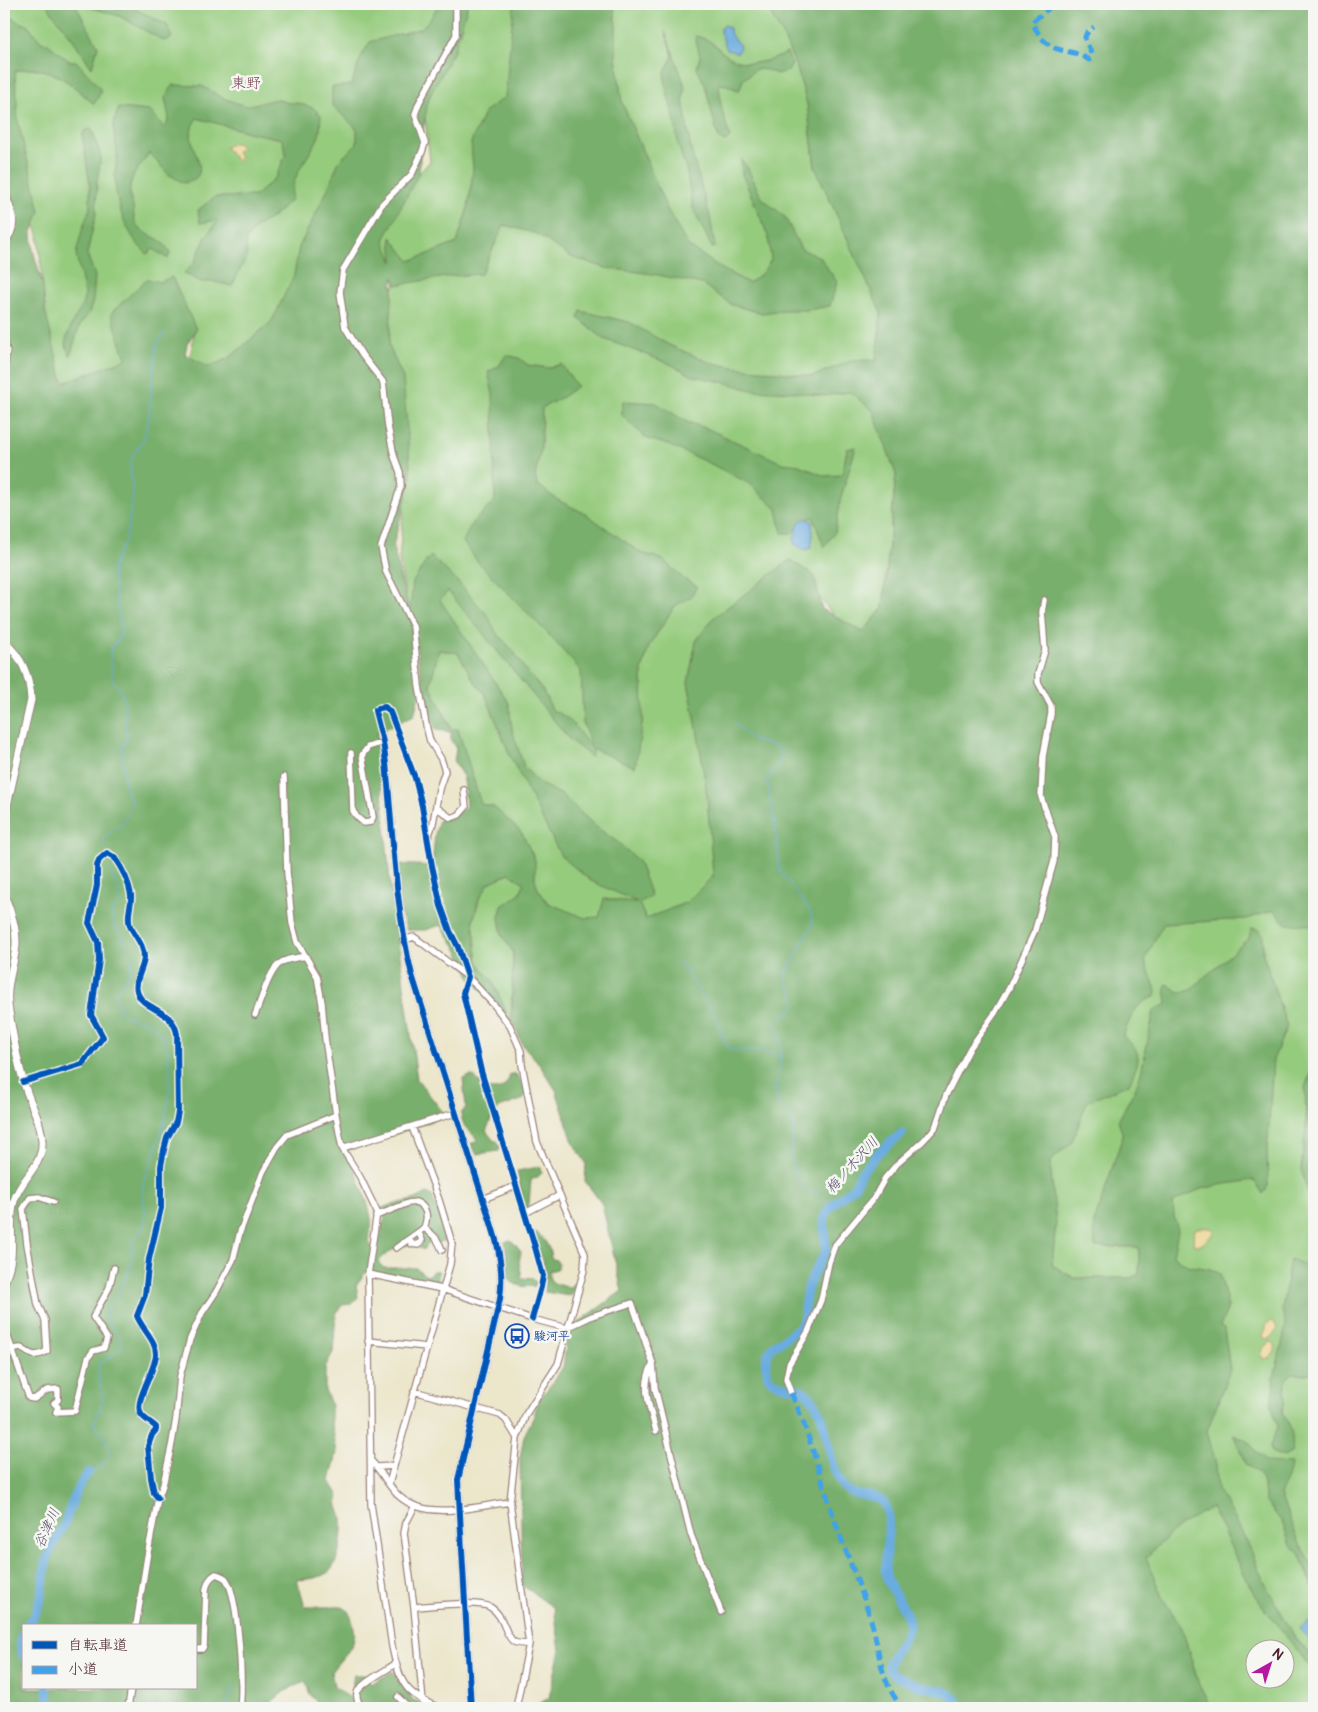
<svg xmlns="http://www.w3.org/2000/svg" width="1318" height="1712" font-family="Pangolin,'Klee One',sans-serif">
  <rect width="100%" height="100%" fill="#f6f6f2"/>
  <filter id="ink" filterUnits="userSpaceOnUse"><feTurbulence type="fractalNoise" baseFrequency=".02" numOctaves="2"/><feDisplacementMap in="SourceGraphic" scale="10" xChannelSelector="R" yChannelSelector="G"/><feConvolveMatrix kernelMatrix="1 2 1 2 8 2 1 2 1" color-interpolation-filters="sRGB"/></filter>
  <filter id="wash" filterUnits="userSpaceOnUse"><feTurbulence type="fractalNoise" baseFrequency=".0096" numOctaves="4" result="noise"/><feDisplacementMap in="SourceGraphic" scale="20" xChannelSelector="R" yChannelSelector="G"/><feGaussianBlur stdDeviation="1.12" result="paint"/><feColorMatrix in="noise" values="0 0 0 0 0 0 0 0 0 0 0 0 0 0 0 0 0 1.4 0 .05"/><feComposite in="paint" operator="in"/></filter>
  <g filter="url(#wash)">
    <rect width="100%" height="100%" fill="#ece6cb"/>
    <!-- green -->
    <path fill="#95cb7d" stroke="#707554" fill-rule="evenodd" d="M4,4H450L297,306L241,364L188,370L194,333L170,294L129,372L92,403L51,370L38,234L4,131L14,22L4,13Z
      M464,4H789L808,108L815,167L883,316L876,362L896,474L883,608L855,643L790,560L725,763L713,876L686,911L593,940L544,916L520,893L499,915L502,935L513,952L511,1021L508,1024L498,1007L487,975L478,962L473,921L479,899L488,883L509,873L516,878L472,815L453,732L430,685L411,622L399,560L406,481L389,376L387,305L398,277L384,240L393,203L430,161L424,109L462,25Z
      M1314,626V1708H1202L1036,1288L1049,1163L1131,959L1290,687ZM1256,1650H1286V1680H1256Z"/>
    <!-- forest -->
    <path fill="#78af6c" stroke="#61674c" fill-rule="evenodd" d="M48,4H75L98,46L92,68L74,41L48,7Z
      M80,4H129L133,8L167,25L172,38L164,41L119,16Z
      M438,4H468L454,51L429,97L422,133L419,173L384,240L393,262L391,237L410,261L457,243L468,207L473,170L471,142L485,111L505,97L514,4H614L616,27V57L622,102L667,209L688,246L724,270L749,283L762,273L771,260L768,236L742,174L741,159L747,167L761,197L785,217L801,249L820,257L837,282L830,306L808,310H784L762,313L732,305L702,284L653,274L606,268L571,257L537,234L504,225L481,274L452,276L396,285L394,277L392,286L393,285L389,346L403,378L411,478L393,546L411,622L420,692L414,715L377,733L390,883L417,1079L446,1116L347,1151C355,1173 367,1195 371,1218C373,1227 368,1235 370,1245L375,1249C381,1241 381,1227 385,1217L381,1210L384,1207L416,1199L427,1193L432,1196L446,1232L445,1239L438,1243L429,1242L423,1250C419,1247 414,1244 408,1245C399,1245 383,1254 378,1263L384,1268H416L425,1275L428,1276L433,1271H439L438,1282L436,1284L371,1272L365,1273L356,1285L358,1297L352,1304L342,1305L336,1314L333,1352L325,1367V1391L331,1404V1420L337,1452L330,1481L339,1496C335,1505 340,1510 342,1518C343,1532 340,1566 327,1573C317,1579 308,1579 297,1580L305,1607H341L349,1611C362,1646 350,1646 331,1672L334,1687L350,1698L354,1703V1708C336,1708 320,1710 310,1694C308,1690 307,1686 306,1682C290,1686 276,1696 267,1708H4V14L5,15L4,10L18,22L28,25L41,42L48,44L69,61H76L99,87L101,92L94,104C69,82 50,63 15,71L18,122L40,211L32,232L33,250L43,286L45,311L63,383L126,359L111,313L147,279L160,282L172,277L196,329L187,344L185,354L208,367L229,358L272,321L294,275L299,247L326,193L339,161L357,143V129L332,105V87L351,85L361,57L370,42L422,28L433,15ZM24,1626H196V1688H24Z
      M765,4H1314V667L1312,691L1314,715V925L1286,924L1274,910L1247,919L1164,924L1156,937L1145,961L1156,990L1155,997C1135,1002 1130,1019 1123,1036C1145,1055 1139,1060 1129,1084L1087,1102L1072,1142L1050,1162L1056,1223L1052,1265L1074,1278H1131L1139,1274V1247H1095L1094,1223L1123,1135L1118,1121L1135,1089L1141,1073L1154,1010L1167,1004L1165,986L1167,984L1179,992L1189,991L1249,938L1251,928L1260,930L1263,935V954L1287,1026L1273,1060L1267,1154L1268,1186L1263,1194L1254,1180L1219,1185L1198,1190L1173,1202L1174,1216L1178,1231L1173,1255C1192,1274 1203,1262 1220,1274L1228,1307L1220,1327L1224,1329L1230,1369L1207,1431L1216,1464L1218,1491L1232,1513L1252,1552L1258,1569L1268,1589L1291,1630L1296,1640L1308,1650L1314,1661V1672L1255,1596L1211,1507L1178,1527L1146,1557L1162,1597L1182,1628L1199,1685L1211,1708H531L549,1698L560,1650L554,1608L522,1585L520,1458L524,1436L534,1416L539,1399L554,1381L563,1367L568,1330L622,1291L602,1204L585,1181L586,1163L573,1142L556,1090L537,1061L522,1044L512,1019L513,952L502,935L499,918L502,906L520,893L524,883L509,873L489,883L479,899L473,921L478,964L492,980L507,1013L473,982L456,947L441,925L426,930H407L399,909L398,864L432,866L435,834L439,820L451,818L466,807L464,778L454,762L456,749L451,740V732L436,730L425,698L410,609L413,582L427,560L431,556L459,583L488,616L496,632L514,652L524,668L543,691L553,711C575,718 577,733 591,747L583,723L581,671L550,636L478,562L463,542L472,523L495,501L493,394L488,372L499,366L506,355L519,358L528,365L549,368L561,364L577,386L564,396L542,408L541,449L535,476L537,484L556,499L586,514L641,553L662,559L684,579L697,586L691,597L675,606L649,646L642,671L643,719L635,767L593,749L591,757L570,740L448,591L440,600L509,703L512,729L524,767L539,783L562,795L595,826L620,844L638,861L651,896L639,903L646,919L687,902L713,876L707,796L697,728L688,683L696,641L713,618L790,560L814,575L822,609L863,632L883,608L896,474L873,411L850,392L823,396L796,392L751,390L723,382L693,376L668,363L604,339L578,318L581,311L629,322L669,345L709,362L733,367L813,376L851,361L868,360L876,361L881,313L815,167L807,104L797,69L783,36ZM439,650L458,653L474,681L485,694L511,758L561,856L591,881L637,902L604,899L599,917L585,918L548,903L538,889L535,879V860L522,833L494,807L481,804L458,729H451L430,685Z
      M665,31L685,86L683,99L691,150L710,217L715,247L712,248L693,208L686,169L678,144L675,121L668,96L664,74L673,56Z
      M695,36C715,40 713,46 728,56C746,68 769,62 787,53L792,64L789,70L777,74L767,70L756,69L743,80L739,91L727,85L719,84L721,106L730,138L724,142L718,137L705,85L697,68L700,56Z
      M173,85L202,86L223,98L245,106L277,99L288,103H298L313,108L321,115C320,122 321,132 318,138C307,161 292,173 291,200L273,217L257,226L246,240L247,256L232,286L215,282H201L184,273L194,263L206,237L218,220L200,223L198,210L215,197L255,196L276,177L286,154L282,139L252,133L197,118C176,144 222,174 184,183L168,174L149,153C140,167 128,177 130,195C130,199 132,203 133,207C134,215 133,222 140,229C152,239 159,235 170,252L168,259L153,249L147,254C127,236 115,204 115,177C115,169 117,161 117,153C115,134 110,126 119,108L150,111L165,129L169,118L165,98Z
      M92,129L101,157L97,181L96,214L87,254L95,276L93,301L89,313L80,325L70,356L65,343L71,325L82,306L85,294L76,254L82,230L90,208V185L82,135L85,130Z
      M623,401L656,403L687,422L706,428L782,463L799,465L824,476L842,475L847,449L856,447L841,497L835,532L824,547L813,517L802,521L792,533H782L777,509L750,484L711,464L666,444L645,438L621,414Z
      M1314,1064V1211L1301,1170L1306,1125L1305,1087Z
      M510,1074H516C521,1082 528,1090 524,1099L499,1108L492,1117L486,1131L494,1141H497L500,1146L499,1151L477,1154L470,1144L478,1141C470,1129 464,1132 461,1114L466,1107L463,1079C466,1078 468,1076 471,1076C476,1076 477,1081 480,1083C493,1095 507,1091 510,1074Z
      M539,1167L542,1172L539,1176L531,1180L529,1204L527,1208L524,1207L517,1171Z
      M536,1232C545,1240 550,1246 551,1258L556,1260L558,1263L557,1269L549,1271C547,1284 559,1285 570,1287L573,1284L575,1283L572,1294L569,1296L545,1292V1267L535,1241Z
      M510,1240L514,1243L521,1252L519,1262L522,1278L533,1279L536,1282L535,1286C526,1287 517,1287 509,1280L505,1242Z
      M1290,1259L1314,1268V1372L1303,1375L1293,1373L1286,1379L1285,1401L1282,1412C1291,1427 1294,1434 1292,1452L1284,1457L1271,1452L1269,1448L1278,1427L1271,1404L1274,1390V1378L1286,1326L1282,1310Z
      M1233,1434L1248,1441L1257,1453L1267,1462L1291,1464C1289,1480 1285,1481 1280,1495L1299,1542L1314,1567V1592L1299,1553L1291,1546L1282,1522L1265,1501C1265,1484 1262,1472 1246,1465Z
      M393,1671L413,1700L435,1708H362L351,1692L354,1675H365L371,1684Z"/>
    <!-- sand -->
    <path fill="#eeda9e" stroke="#9c7c64" d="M233,143H238L241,148L237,151L240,159L238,162L225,147Z
      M1196,1228C1202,1228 1208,1227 1213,1229L1214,1233L1201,1245H1195L1193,1235Z
      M1271,1321L1275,1323L1277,1330L1270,1338L1267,1339L1264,1338L1263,1335L1266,1329V1325Z
      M1270,1342L1274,1343C1277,1349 1275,1354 1269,1358L1263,1359C1259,1351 1265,1348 1270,1342Z"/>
    <!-- water -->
    <path fill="#6bacdf" stroke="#5a6685" d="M723,25L729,27L731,35L740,46L738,53L727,50L720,31Z
      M807,519L812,521L813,536L811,548L806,550L794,544C794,534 796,528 801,520Z
      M1314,1619V1656L1312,1647L1308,1643L1310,1640L1300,1630L1301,1627Z"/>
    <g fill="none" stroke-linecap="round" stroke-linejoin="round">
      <!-- stream -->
      <path stroke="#6bacdf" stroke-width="1" d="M735,723C741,729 747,737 756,741C764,745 785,744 781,758C779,768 769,772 767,781L776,830L779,869L810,911L813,923L785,975C787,987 798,998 794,1009L784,1014L777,1022C775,1033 782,1042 781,1053C781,1067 772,1085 777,1099C780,1109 788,1112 793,1121C794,1130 792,1139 791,1149C789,1164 797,1183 809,1192C821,1191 825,1199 828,1210
        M103,846L104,839L112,831L122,825L132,804L131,799L126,791L124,778L122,748L126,741L127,734L125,728V707L122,694L113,679L110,657L111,647L120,638L121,632L112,571L114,563L126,539L133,495L130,466L132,457L143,440L148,424L156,347L165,332
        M679,961L714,1014L726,1045L731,1050L737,1051L758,1050L768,1052L779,1057
        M89,1472C101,1467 114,1459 107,1443C104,1436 98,1430 94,1423L103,1401L98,1373L100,1363L111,1357L123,1346C120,1334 108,1326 106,1316C105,1309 113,1303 116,1297C122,1286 129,1273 131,1262C133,1253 131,1244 136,1236C138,1233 142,1231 143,1227C149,1215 141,1199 143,1186C144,1176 150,1166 153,1157C162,1132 170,1107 170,1080C170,1061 168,1036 151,1025C131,1012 122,1027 115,994C133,967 139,964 120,934C117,930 112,923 112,917C111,910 116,908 118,903C122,893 113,879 109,869
        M227,1708L233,1686"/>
      <!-- river -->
      <path stroke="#6bacdf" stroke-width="9" d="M902,1133L878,1153L860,1174L855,1186L832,1205L826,1213L824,1222L826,1251L813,1274L807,1290L804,1307L805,1318L800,1326L790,1335L773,1346L767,1355L766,1364L768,1377C772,1380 776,1384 781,1385C794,1389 800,1385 811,1398C831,1421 825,1460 843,1486C853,1500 876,1492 884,1503C895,1519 882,1557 886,1575C890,1593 906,1605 909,1623C911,1638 883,1658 890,1671C893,1675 899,1677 903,1679C910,1682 917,1685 924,1687C942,1691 952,1689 961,1708
        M26,1626C29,1622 33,1618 35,1613C45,1596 42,1574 48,1556C51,1545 59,1536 64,1525C71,1507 75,1487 89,1472
        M24,1630C19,1640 20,1647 24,1657
        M47,1688L49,1703L48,1708"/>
    </g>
  </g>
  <g filter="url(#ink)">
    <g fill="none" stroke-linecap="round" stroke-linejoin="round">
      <!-- minor casing -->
      <g stroke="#9b827b" stroke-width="8">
        <path id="minor" d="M376,714L375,711L379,708L385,707L390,712L415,778L422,806L432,866L441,906L450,931L458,947L468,977L463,993L481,1071L535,1247L543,1276L541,1287L532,1319
          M351,753L353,811L357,817L364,823L371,822L373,817L362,755L368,747L383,742
          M284,777L287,873L292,923L297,942L317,976L322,1003L325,1038L336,1115L342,1148L360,1177L377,1212L368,1274L371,1504L392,1646C399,1682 405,1695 440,1708
          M436,807L451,818L459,815L466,807L464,790
          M428,838L433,823L439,789L445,771L441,759L430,741L426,725L419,686L413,626L386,572L381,547L401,486L400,472L394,456L388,427L383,382L362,355L345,327L340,292L343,270L353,253L382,204L412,174L422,152L425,143L415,114L419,103L456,35V4
          M403,940L414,937L468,977L495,1006L510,1026L521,1051L522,1065L537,1142L585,1254L584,1270L558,1364L526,1414L517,1438L510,1502L529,1644L516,1708
          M255,1015C261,1001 269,969 282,962C289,958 298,958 306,956
          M23,1082L82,1064L103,1037L91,1015L99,960L98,942L89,923L97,885V866L99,860L107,853L114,857C121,867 129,882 131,895C132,906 126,915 130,926C135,936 144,945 144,957C144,968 134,980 137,991C142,1011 173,1008 177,1034L178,1112L176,1122L167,1138L164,1150L161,1166V1208L149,1259L145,1295L137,1316C142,1329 156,1340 156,1354C156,1370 133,1402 141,1414C144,1419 152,1423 156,1427V1430L152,1435L148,1446L151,1478L154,1493L158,1498
          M342,1148L455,1113
          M483,1199L516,1186
          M525,1213L560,1195
          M376,1216L408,1203L416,1202C428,1207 428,1218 424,1228L396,1248
          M424,1228C434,1235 438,1239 442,1250
          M409,1239L412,1244L418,1245L422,1240L419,1233
          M368,1274L442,1289L532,1319L567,1328L592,1316L632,1303L653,1364L655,1388L691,1535L721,1612
          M4,1326L29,1398L34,1399L47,1390L58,1389V1400L54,1403L58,1407L56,1412L75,1411L88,1358L93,1351L104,1348L107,1338L93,1317L109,1288L114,1268
          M368,1341L427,1347
          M13,1349L21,1348C31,1355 35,1358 47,1351L45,1320L38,1305L27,1244L23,1209L30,1198L39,1197L53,1202
          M653,1364C640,1385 650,1409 656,1431
          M414,1391L500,1415L506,1420L517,1438
          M791,1393L786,1379L789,1364L808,1332L821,1300L829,1262L835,1245L874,1198L885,1178L897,1164L923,1141L935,1128L946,1095L970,1048L995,1013L1009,988L1035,930L1054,861L1055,837L1041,797L1043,756L1051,714V706L1038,682V674L1045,650L1042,612L1044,600
          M371,1461C382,1471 388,1487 400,1497C428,1521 477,1506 510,1502
          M377,1467L394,1466
          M389,1484L450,1264L452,1243L439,1200L412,1127
          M415,1506L406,1523L404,1533L414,1607L423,1702
          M414,1607C431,1606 477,1600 490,1607C505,1616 504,1635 514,1642C518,1644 524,1644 529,1644
          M136,1626L147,1557L158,1498L163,1485L172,1443L176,1419L180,1376L190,1339L202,1313L216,1292L233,1260L240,1232L263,1172L277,1147L287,1135L336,1115
          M196,1649H202L204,1646L206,1589C208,1582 209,1578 216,1574C219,1575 223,1576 226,1579C239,1598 243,1684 240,1708
          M398,1697L409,1708
          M128,1708L131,1688
          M316,1708H326
          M362,1708C359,1704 356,1698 357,1693C359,1684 387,1670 395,1664"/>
      </g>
      <!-- tertiary casing -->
      <g stroke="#9b827b" stroke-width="9">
        <path id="tertiary" d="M4,191C10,208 20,227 4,241
          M4,342L6,350L4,369
          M4,642C22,656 30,678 31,700L4,819
          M376,714L383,742L386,763C393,834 395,906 412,975L483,1199C495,1234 505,1261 500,1299L458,1480L471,1708
          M4,894C11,913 19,932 15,953C12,971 6,986 8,1005C12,1031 16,1058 24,1083C29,1103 43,1123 42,1144C42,1167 20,1179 14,1201C9,1219 13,1239 11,1257C10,1266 7,1275 4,1283"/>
      </g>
      <!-- minor -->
      <use href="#minor" stroke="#fff" stroke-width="5.5"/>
      <!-- tertiary -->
      <use href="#tertiary" stroke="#fff" stroke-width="7"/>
      <!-- quiet -->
      <path stroke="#40a2eb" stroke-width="5" stroke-dasharray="10 5" stroke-linecap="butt" d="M1049,4V8L1032,22C1034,27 1037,31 1040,36C1057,57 1069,46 1089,60L1091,59C1094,44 1074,40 1094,27
        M791,1393C811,1436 821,1482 837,1527C848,1558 861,1588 871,1620C878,1643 879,1668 890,1689C893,1696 898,1702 902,1708"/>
      <!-- cycleway casing -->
      <g stroke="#f6f6f2" stroke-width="9">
        <path id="cycleway" d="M23,1082L82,1064L103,1037L91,1015L99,960L98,942L89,923L97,885V866L99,860L107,853L114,857C121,867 129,882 131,895C132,906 126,915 130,926C135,936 144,945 144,957C144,968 134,980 137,991C142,1011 173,1008 177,1034L178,1112L176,1122L167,1138L164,1150L161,1166V1208L149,1259L145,1295L137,1316C142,1329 156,1340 156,1354C156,1370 133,1402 141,1414C144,1419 152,1423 156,1427V1430L152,1435L148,1446L151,1478L154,1493L158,1498
          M471,1708L458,1480L500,1299C505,1261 495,1234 483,1199L412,975C395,906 393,834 386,763L383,742L375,711L379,708L385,707L390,712L415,778L422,806L432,866L441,906L450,931L458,947L468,977L463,993L481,1071L535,1247L543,1276L541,1287L532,1319"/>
      </g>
      <!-- cycleway -->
      <use href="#cycleway" stroke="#0057b8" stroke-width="6"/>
    </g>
  </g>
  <!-- icons -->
  <defs>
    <g id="bus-ring" transform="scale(1.25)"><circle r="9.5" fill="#f6f6f2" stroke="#1a4fb4" stroke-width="1.5"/><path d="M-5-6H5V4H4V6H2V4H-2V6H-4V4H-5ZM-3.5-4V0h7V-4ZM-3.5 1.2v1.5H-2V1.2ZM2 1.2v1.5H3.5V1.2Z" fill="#1a4fb4"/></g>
  </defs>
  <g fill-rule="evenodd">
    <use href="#bus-ring" x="517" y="1336"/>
  </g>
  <g text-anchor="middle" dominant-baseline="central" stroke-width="5" stroke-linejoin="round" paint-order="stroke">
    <!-- transit labels -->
    <g font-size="12" font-weight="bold" fill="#164399" stroke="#f6f6f2" text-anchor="start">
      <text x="534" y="1336">駿河平</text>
    </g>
    <!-- water labels -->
    <g font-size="14" font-style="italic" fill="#56506a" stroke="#f6f6f2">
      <text transform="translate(852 1165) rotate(-48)">梅ノ木沢川</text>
      <text transform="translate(47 1528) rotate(-66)">谷津川</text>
    </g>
    <!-- quarter labels -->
    <g font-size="15" fill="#7e4858" stroke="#f6f6f2">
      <text x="246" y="83">東野</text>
    </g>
  </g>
  <!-- margin -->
  <rect width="1318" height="1712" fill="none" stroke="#f6f6f2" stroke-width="20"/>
  <!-- legend -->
  <rect x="22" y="1624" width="175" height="65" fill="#f6f6f2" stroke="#b1a0a2"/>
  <rect x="32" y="1641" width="25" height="8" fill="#0057b8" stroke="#b1a0a2"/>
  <text x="68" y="1650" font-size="15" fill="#4a1f2b">自転車道</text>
  <rect x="32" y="1666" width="25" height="8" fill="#40a2eb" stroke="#b1a0a2"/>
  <text x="68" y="1674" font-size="15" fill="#4a1f2b">小道</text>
  <!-- north arrow -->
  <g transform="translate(1270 1664) rotate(39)"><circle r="24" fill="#f6f6f2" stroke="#b1a0a2"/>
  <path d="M0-4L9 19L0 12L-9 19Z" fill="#b5179e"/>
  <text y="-8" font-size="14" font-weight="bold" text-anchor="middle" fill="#4a1f2b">N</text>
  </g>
</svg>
